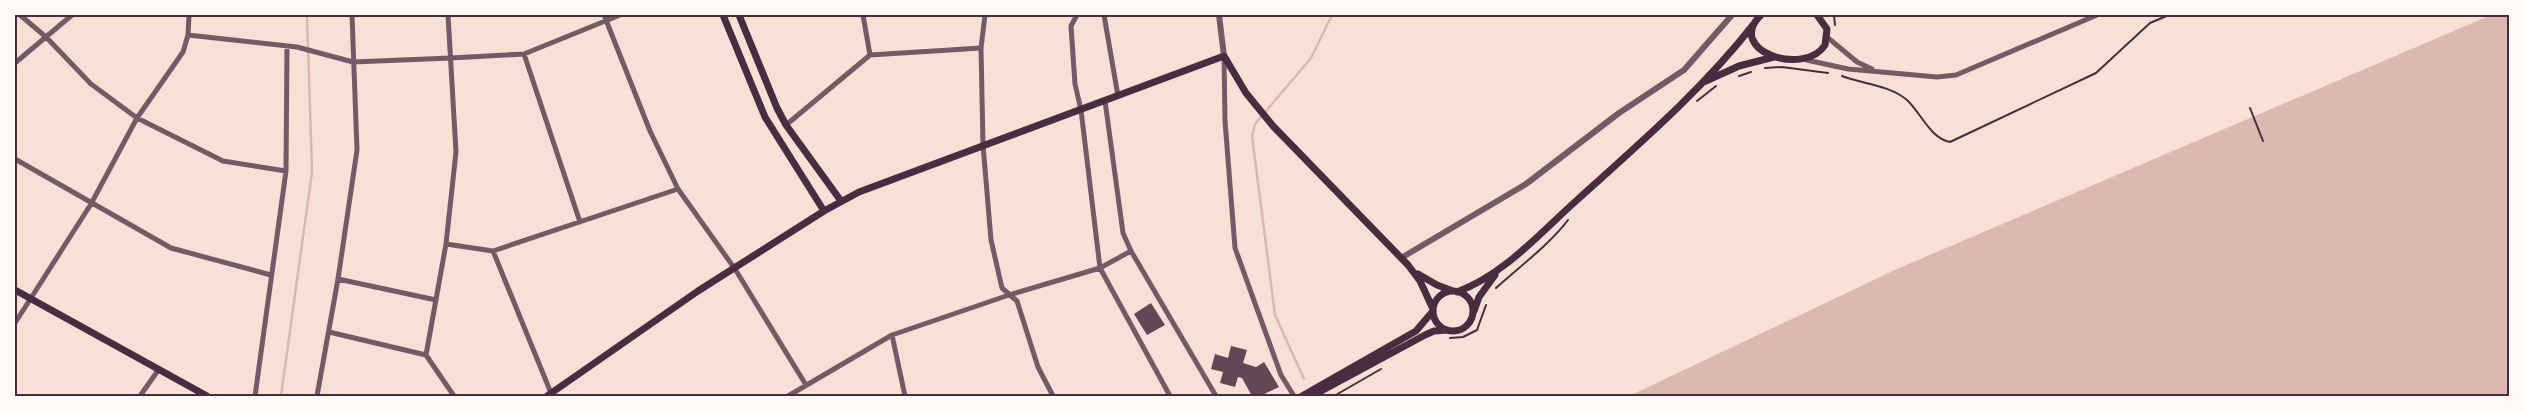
<svg xmlns="http://www.w3.org/2000/svg" width="2524" height="411" font-family="'Varela Round',sans-serif">
  <rect width="100%" height="100%" fill="#f7e1d7"/>
  <!-- water -->
  <path fill="#dcb8b0" d="M2491,15H2509V396H1629L1897,269Z"/>
  <g fill="none" stroke-linecap="round" stroke-linejoin="round">
    <!-- stream -->
    <path stroke="#dcb8b0" stroke-width="2.5" d="M1304,379L1275,315L1252,136L1255,124L1311,58L1332,15
      M281,396L312,172L307,15"/>
  </g>
  <!-- building -->
  <path fill="#644757" d="M1151,303L1165,325L1147,335L1134,314Z
    M1231,346L1247,350L1243,363L1256,367L1264,362L1279,387L1260,396H1252L1242,378L1238,377L1235,387L1220,383L1223,372L1211,369L1215,354L1228,358Z"/>
  <g fill="none" stroke-linecap="round" stroke-linejoin="round">
    <!-- path -->
    <path stroke="#4a2c40" stroke-width="2" d="M1834,15L1835,25
      M1765,68L1782,67L1828,73
      M1739,76L1751,72
      M1842,76C1862,84 1890,85 1907,100C1921,113 1930,138 1950,142L2096,73L2150,23L2169,15
      M1697,101L1716,86
      M2250,108L2263,141
      M1496,288C1519,267 1549,245 1568,220
      M1450,338L1463,337L1477,330L1486,305
      M1334,396L1381,369"/>
    <!-- minor -->
    <path stroke="#755966" stroke-width="5" d="M20,15L46,37L91,84L137,118L223,161L286,171
      M448,15L456,152L446,244L426,355L454,396
      M604,15L650,131L678,189L735,269L806,385
      M863,15L870,55
      M985,15L981,48L983,145L991,240L1002,288L1017,301L1038,367L1053,396
      M1077,15L1071,26L1075,84L1081,110L1100,268L1170,396
      M1104,15L1118,96
      M188,35L297,47L353,62L451,58L524,54L620,15
      M1827,37L1857,62L1872,69
      M524,54L580,222
      M1224,56L1225,121L1235,248L1281,375L1294,396
      M1802,59L1848,69L1937,77L1956,75L2097,15
      M15,63L72,15
      M1105,101L1123,233L1131,251L1216,396
      M786,125L870,55L981,48
      M15,159L171,248L271,275
      M446,244L493,251L678,189
      M493,251L551,393
      M338,279L436,300
      M15,323L91,204L137,118L183,52L188,35L189,15
      M329,332L426,355
      M892,335L905,396
      M140,396L159,369
      M255,396L286,171L287,46
      M317,396L338,279L357,150L352,15
      M788,396L892,335L1009,295L1100,268L1131,251"/>
    <!-- tertiary -->
    <path stroke="#755966" stroke-width="6" d="M1219,15L1224,56
      M1401,258L1526,184L1619,113L1684,70L1732,15"/>
    <!-- secondary -->
    <path stroke="#4a2c40" stroke-width="7" d="M723,15L765,117L824,211
      M739,15L777,108L786,125L841,201
      M1761,15C1724,51 1805,77 1825,45L1827,29L1817,15
      M1706,81L1739,66L1774,57
      M1418,274L1437,285L1453,291
      M15,290L207,396
      M1433 311a20 20 0 1 1 40 0a20 20 0 1 1-40 0Z
      M1457,292C1505,274 1540,233 1577,200C1639,144 1702,90 1753,25
      M1474,311L1479,297L1495,275
      M547,396L698,291L824,211L859,192L1224,56L1246,93L1273,126L1408,265L1420,281L1433,309
      M1302,396L1416,331L1433,311
      M1312,396L1425,335L1434,331L1447,330"/>
  </g>
  <!-- border -->
  <rect width="2524" height="411" fill="none" stroke="#fffaf5" stroke-width="32"/>
  <rect x="16" y="16" width="2492" height="379" fill="none" stroke="#4a2c40" stroke-width="2"/>
</svg>
